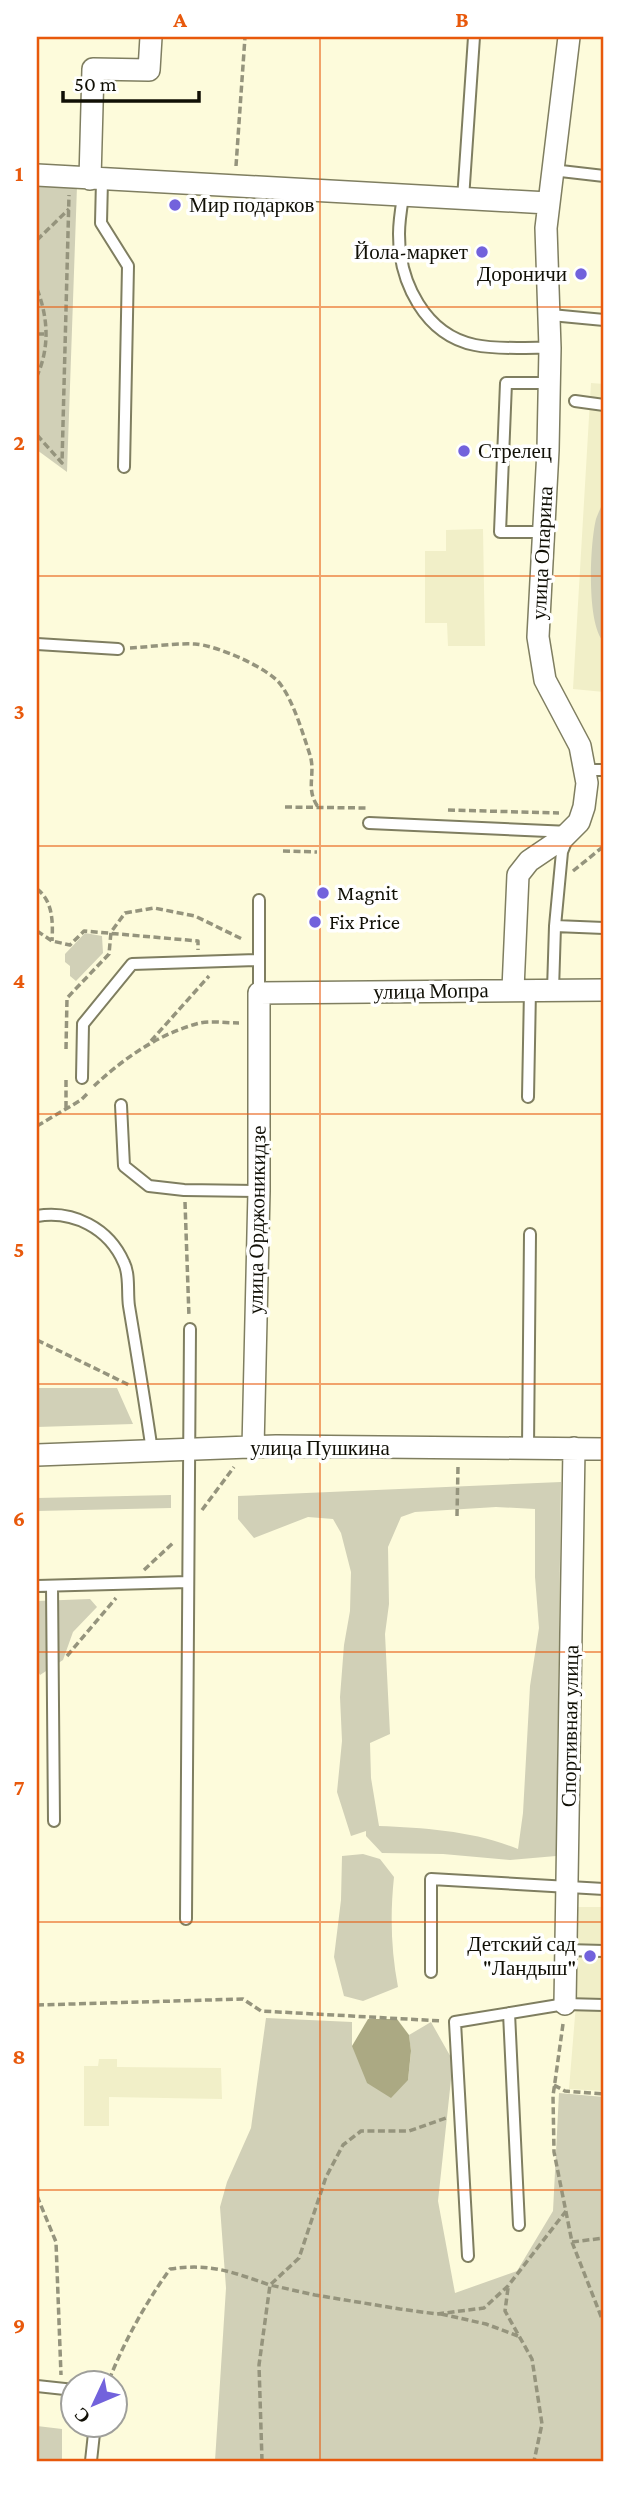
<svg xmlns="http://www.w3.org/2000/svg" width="641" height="2498" font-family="'Crimson Pro',serif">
  <rect width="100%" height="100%" fill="#fdfbdb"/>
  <!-- built -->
  <path fill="#f1efc8" d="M591,383L604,384V692L573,689Z
    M483,529L485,646H448L447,623H425V551H446V530Z
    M577,1907H604V2091L569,2089L576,2004Z
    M99,2059H117V2067L221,2068L222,2099L109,2097V2126H84V2066H98Z"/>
  <!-- green -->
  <path fill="#d1d0b7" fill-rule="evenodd" d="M37,184L77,186L67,472L37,450Z
    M604,499V642C586,625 590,543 596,519C598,513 602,506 604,499Z
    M85,933L102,936L103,953L76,981L70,976V966L65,962V954Z
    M37,1388H117L133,1424L37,1427Z
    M561,1482L556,1856L510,1860L443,1854L382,1853L366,1836V1831L351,1836L337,1792L342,1741L340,1697L344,1645L350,1611L351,1572L341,1533L333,1519L308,1517L254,1538L238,1519V1496ZM496,1507L535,1509V1577L539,1628L530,1686L523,1813L518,1849C474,1831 426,1828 379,1826L371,1778L370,1743L390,1734L385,1634L389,1604L388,1547L401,1517L415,1512Z
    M171,1495V1508L37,1511V1498Z
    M90,1599L97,1607L73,1632L63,1660L40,1675L37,1669V1601Z
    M363,1854L380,1859L394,1877C390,1915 391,1950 398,1987L363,2001L344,1996L334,1957L341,1900L342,1856Z
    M266,2018L352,2022V2046L408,2080L411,2052L409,2035L431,2022L453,2061L438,2201L455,2293L517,2271L553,2211L559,2093L604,2097V2461H215L226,2288L220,2207L227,2182L251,2128Z
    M37,2426L62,2429V2461H37Z"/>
  <!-- water -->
  <path fill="#aba983" d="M368,2019H397L409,2035L411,2051L408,2080L391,2098L367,2083L352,2046Z"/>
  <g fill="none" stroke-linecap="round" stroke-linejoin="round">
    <!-- service casing -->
    <g stroke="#7f7e60" stroke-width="14">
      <path id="service" d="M552,170L604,176
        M102,180L101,223L128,266L124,467
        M403,197C401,209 399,222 399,234C399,282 425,335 475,345C498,350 526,347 550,348
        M463,199L474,37
        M551,315L604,320
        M575,401L604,405
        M543,532H500L506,383H550
        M37,644L118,649
        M585,770H604
        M369,823L570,832L562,852L555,926
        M259,900V993
        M553,990L555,926L604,928
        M82,1078L83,1024L132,964L258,960
        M528,1097L530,990
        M121,1105L124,1166L149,1186L184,1190L259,1191
        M37,1216C73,1210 109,1228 124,1263C130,1275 127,1293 129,1306C137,1354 145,1403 152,1451
        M528,1448L530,1234
        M37,1586L188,1582
        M52,1586L54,1821
        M186,1919L190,1329
        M566,1950L604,1951
        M431,1972V1879L604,1889
        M509,2013L519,2225
        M468,2256L455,2022L565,2004L604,2005
        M37,2386L74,2390
        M91,2461L95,2424"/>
    </g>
    <!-- minor casing -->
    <g stroke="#7f7e60" stroke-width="24">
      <path id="minor" d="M37,175L548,203
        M90,179L93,69L149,70L151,37
        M513,989L518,875L529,861L563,838L579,822L584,807L587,783L580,746L545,680L538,637L548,450L550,348L546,228L569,37
        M253,1448L259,1191V993L604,990
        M37,1455L276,1446L604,1449
        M565,2004L574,1448"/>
    </g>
    <!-- path -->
    <path stroke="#95947d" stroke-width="3.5" stroke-dasharray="7 3.5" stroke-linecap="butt" d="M236,166L245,37
      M37,240L69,209
      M37,289C48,317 50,347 37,376
      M37,334H46
      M37,435L62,463L69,195
      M130,648C151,647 173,643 195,644C216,645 269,668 281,685C294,703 303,734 310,755C316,775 305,788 318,807
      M285,807L367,808
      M448,810L559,813
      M283,851L317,852
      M573,871L604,846
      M37,889C53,901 53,922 52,941
      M37,931L52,941L70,945L84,931L198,941V950
      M151,1041L209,976
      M66,1049L67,998L109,954L111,932L125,913L154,908L195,916L242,939
      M94,1086C123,1059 157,1035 196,1024C208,1020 226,1023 239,1023
      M66,1108V1078
      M37,1126L81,1100L89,1092
      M185,1202L189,1317
      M37,1340L129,1385
      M202,1510L234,1467
      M457,1516L458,1466
      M144,1570L174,1542
      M67,1656L116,1598
      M37,2005L243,1999L261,2011L442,2021
      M563,2024L553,2096L554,2152L572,2242L604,2324
      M554,2085L565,2091L604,2094
      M37,2196L56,2242L61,2375
      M572,2242L604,2238
      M508,2288L505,2311L532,2359L542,2424L534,2461
      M441,2314L486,2324L518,2336
      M84,2379L108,2380
      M109,2380C125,2340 145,2304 170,2269C211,2263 232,2272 270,2285L299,2258L326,2177L343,2145L361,2131H409L446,2118
      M262,2461L259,2365L270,2285L315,2295L400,2309L437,2314L484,2308L508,2286L566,2211"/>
    <!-- service -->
    <use href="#service" stroke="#fff" stroke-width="10"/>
    <!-- minor -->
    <use href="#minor" stroke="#fff" stroke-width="21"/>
  </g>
  <!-- grid -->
  <path fill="none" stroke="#e8590c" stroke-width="2" stroke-opacity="0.55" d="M320,37V2461M37,307H604M37,576H604M37,846H604M37,1114H604M37,1384H604M37,1652H604M37,1922H604M37,2190H604"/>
  <!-- markers -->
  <g fill="#7262dc" stroke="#fff" stroke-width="2.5">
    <circle cx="175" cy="205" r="7"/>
    <circle cx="482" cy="252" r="7"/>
    <circle cx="581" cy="274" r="7"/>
    <circle cx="464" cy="451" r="7"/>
    <circle cx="323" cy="893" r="7"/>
    <circle cx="315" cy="922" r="7"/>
    <circle cx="590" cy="1956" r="7"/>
  </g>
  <g text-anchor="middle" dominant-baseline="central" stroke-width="7" stroke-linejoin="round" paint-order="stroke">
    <!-- poi labels -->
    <g font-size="21" fill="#100f05" stroke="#fff" text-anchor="start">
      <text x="189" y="205">Мир подарков</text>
      <text x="468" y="252" text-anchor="end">Йола-маркет</text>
      <text x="567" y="274" text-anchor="end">Дороничи</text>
      <text x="478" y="451">Стрелец</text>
      <text x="337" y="893">Magnit</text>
      <text x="329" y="922">Fix Price</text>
      <text x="576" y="1944" text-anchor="end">Детский сад<tspan x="576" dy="24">"Ландыш"</tspan></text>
    </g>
    <!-- street labels -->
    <g font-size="21" fill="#100f05" stroke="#fff">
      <text transform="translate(542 553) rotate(-87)">улица Опарина</text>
      <text transform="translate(431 991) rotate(-1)">улица Мопра</text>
      <text transform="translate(257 1220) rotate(-89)">улица Орджоникидзе</text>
      <text x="320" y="1448">улица Пушкина</text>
      <text transform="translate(570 1726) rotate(-89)">Спортивная улица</text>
    </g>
  </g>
  <!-- border -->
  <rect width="641" height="2498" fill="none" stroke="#ffffff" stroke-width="77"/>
  <!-- north arrow -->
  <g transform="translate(94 2404) rotate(226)"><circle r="33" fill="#ffffff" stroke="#9f9f9b" stroke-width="2"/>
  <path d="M0-5L12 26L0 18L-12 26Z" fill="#7262dc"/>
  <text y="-10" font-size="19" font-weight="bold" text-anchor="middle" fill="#100f05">С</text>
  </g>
  <!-- scale -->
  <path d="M63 91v10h136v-10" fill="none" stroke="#100f05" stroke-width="3.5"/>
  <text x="74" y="91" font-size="21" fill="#100f05" stroke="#ffffff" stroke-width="5" paint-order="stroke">50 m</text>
  <rect x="38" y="38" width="564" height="2422" fill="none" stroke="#e8590c" stroke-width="2.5"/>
  <g font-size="23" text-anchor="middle" font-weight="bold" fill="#e8590c">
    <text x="180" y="27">A</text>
    <text x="462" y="27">B</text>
    <text x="19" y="181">1</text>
    <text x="19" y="450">2</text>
    <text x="19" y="719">3</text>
    <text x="19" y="988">4</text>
    <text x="19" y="1257">5</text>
    <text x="19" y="1526">6</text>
    <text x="19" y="1795">7</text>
    <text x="19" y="2064">8</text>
    <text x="19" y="2333">9</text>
  </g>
</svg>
